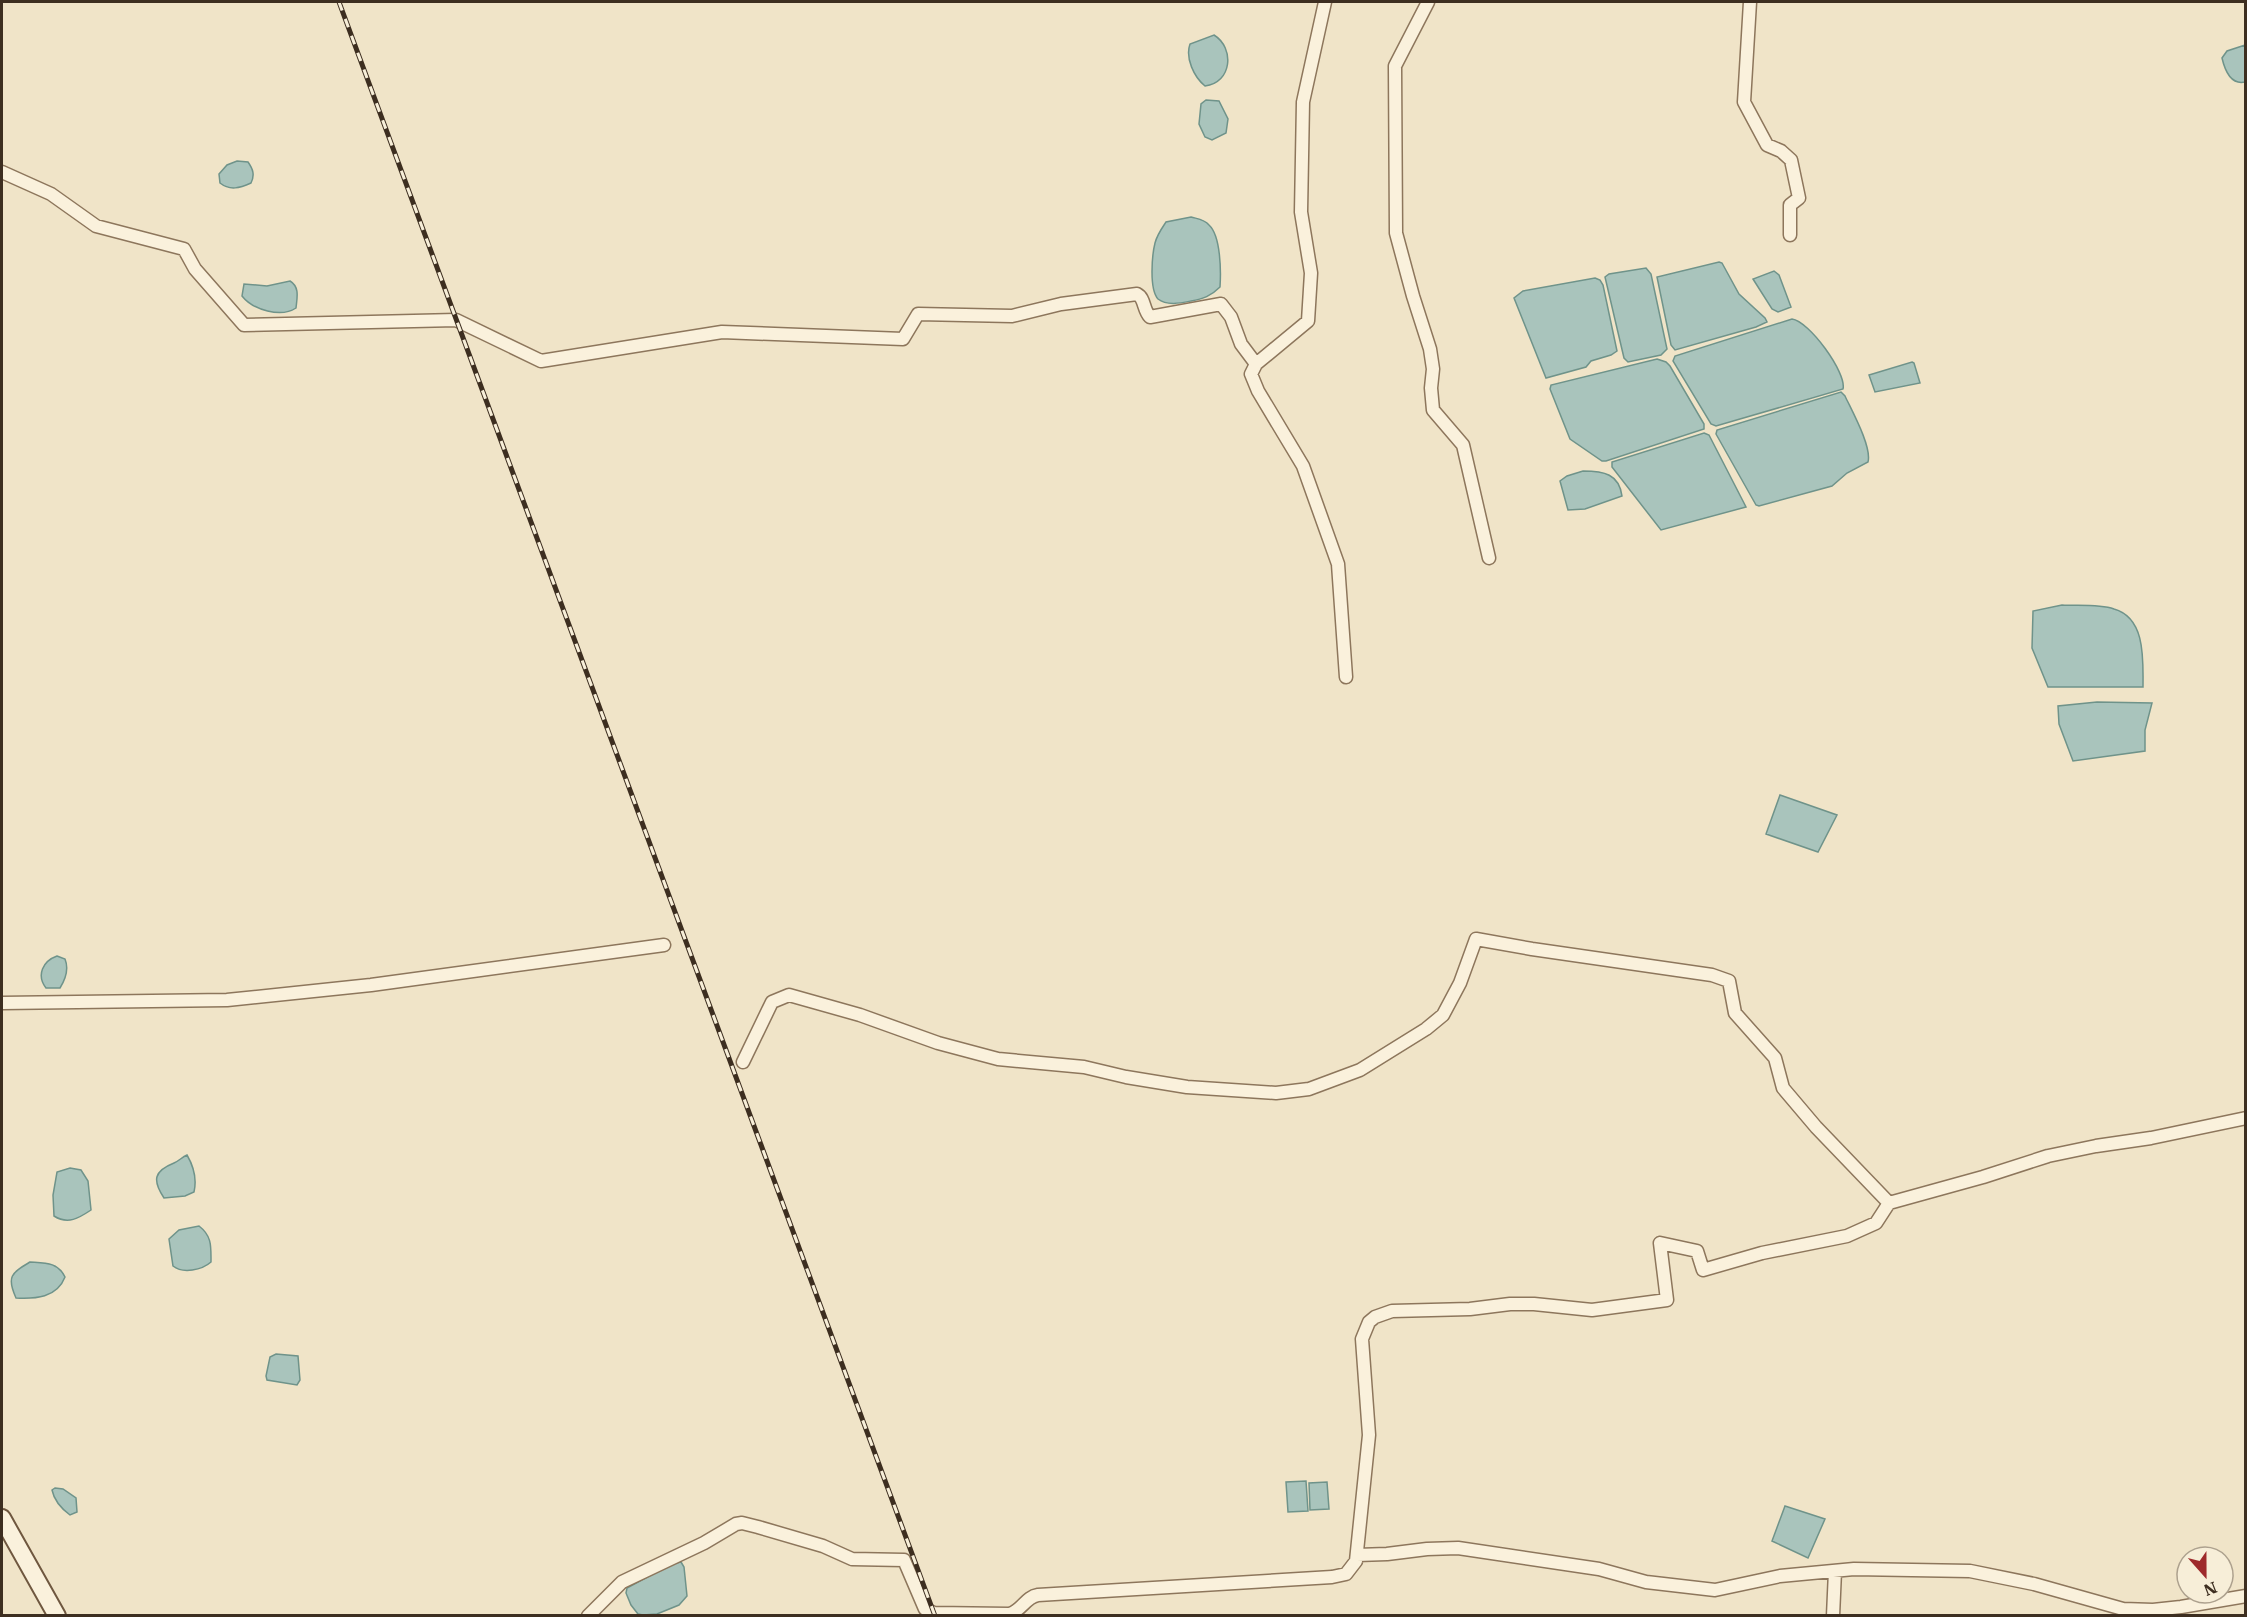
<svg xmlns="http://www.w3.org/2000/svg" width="2247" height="1617" font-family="'IBM Plex Serif',serif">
  <rect width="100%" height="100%" fill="#f0e4c8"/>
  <!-- water -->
  <path fill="#a9c4bc" stroke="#6f938a" stroke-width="1.5" d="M1214,35C1235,48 1232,83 1205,86C1194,77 1185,58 1190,44Z
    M2245,45V82C2231,85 2225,71 2222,58L2227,51Z
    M1206,100L1219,101L1228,119L1226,133L1212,140L1205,137L1199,124L1201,104Z
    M237,161L248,162C253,169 255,175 251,183C240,188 230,191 220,183L219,174L227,165Z
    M1191,217C1198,219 1204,219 1209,225C1221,236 1221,272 1220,287C1211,296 1203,299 1191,301C1181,303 1167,306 1158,299C1149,289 1152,255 1155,243C1157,235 1162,228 1166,222Z
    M1719,262L1722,263L1739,294L1765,318L1767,322L1756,327L1675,350L1671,345L1657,277Z
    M1646,268L1651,274L1667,349L1661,355L1628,362L1624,358L1605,277L1609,274Z
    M1774,271L1779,275L1791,307L1778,312L1772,309L1753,279Z
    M1595,278L1600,280L1603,285L1617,351L1611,355L1591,361L1586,367L1546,378L1514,298L1523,291Z
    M290,281C300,287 297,298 296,308C281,318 253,310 242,296L244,284L267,286Z
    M1792,319C1809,321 1847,373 1843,389L1716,426L1711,424L1673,361L1675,356Z
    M1657,359L1666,362L1670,366L1704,424V429L1606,461H1602L1570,439L1550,389L1551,385Z
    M1912,362L1914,363L1920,383L1875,392L1869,375Z
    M1841,392L1845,396C1852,411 1872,447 1868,462L1847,473L1832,486L1759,506L1756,505L1716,434L1717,430Z
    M1704,433L1709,435L1746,507L1661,530L1612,467V462Z
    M1583,471C1604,471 1619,474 1622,496L1585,509L1568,510L1560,481L1567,476Z
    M2062,605C2078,606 2099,604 2114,609C2146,618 2143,660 2143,687H2048L2032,648L2033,611Z
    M2097,702L2152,703L2145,730V751L2073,761L2059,724L2058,706Z
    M1780,795L1837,815L1818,852L1766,834Z
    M57,956L65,959C69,969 65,980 60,988H46C36,975 43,961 57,956Z
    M187,1155C194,1167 197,1179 194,1192L185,1196L164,1198C152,1180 154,1171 174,1163C179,1161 182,1157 187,1155Z
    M70,1168L81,1170L88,1181L91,1210C79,1218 68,1225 54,1216L53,1195L57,1172Z
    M199,1226C212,1236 211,1246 211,1262C202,1270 183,1274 173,1266L169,1239L179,1230Z
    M30,1262C45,1263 58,1262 65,1277C57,1298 35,1299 16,1298C6,1276 12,1273 30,1262Z
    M276,1354L298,1356L300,1380L297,1385L267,1380L266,1376L270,1357Z
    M1306,1481L1308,1511L1288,1512L1286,1482Z
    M1327,1482L1329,1509L1310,1510L1309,1483Z
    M55,1488L63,1489L76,1498L77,1512L70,1515C62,1509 54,1500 52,1490Z
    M1785,1506L1825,1519L1808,1558L1772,1541Z
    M681,1562L684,1567L687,1596L679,1605L657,1614L643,1615L638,1614L631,1605L626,1593L627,1588L671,1564Z"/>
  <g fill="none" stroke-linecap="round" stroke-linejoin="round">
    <!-- street casing -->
    <g stroke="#8d765c" stroke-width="15">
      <path id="street" d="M1325,2L1303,102L1301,212L1311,273L1308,321L1256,364L1251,374L1258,391L1303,466L1338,564L1346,677
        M1428,2L1395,66L1396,233L1413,296L1430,349L1433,369L1431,388L1433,410L1463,445L1489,558
        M1750,2L1744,102L1767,145L1781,151L1791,160L1799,198L1790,205V235
        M2,172L51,194L96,226L184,249L195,269L244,325L456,320L541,361L722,332L903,339L918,314L1012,316L1061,304L1137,294C1145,298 1143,310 1150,317L1221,304L1231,317L1241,344L1256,364
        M2,1003L227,1000L371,985L664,945
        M743,1062L772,1002L789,995L860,1015L938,1043L998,1059L1084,1067L1126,1077L1187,1087L1276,1093L1309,1089L1360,1070L1426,1029L1443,1015L1460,983L1476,939L1532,949L1712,975L1729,981L1735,1013L1775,1058L1783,1088L1816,1127L1889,1203L1983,1177L2048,1156L2096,1146L2151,1138L2246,1118
        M1357,1555L1387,1554L1427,1549L1458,1548L1599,1569L1646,1582L1715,1590L1780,1576L1854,1569L1970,1571L2034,1584L2123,1609L2153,1610L2181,1607L2246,1596
        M588,1616L622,1582L704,1543L736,1524L742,1523L758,1527L823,1546L852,1559L904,1560L925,1609L934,1613L1009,1614C1022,1611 1025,1597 1038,1595L1332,1577L1346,1574L1356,1561L1369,1435L1362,1339L1369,1322L1375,1317L1392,1311L1470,1309L1510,1304H1534L1592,1310L1667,1300L1660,1243L1697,1251L1703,1270L1762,1253L1847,1236L1876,1223L1889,1203
        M1833,1616L1835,1571"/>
    </g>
    <!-- secondary casing -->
    <g stroke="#6f573f" stroke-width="20">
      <path id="secondary" d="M2,1518L57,1616"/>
    </g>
    <!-- street -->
    <use href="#street" stroke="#faf1dc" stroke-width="12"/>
    <!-- secondary -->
    <use href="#secondary" stroke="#faf1dc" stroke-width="16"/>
    <!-- rail casing -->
    <g stroke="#3d2e20" stroke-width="5">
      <path id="rail" d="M339,2L935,1616"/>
    </g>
    <!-- rail -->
    <use href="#rail" stroke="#f7eed8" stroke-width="3" stroke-dasharray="9" stroke-linecap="butt"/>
  </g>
  <!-- border -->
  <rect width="2247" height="1617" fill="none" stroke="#3d2e20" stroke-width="6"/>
  <!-- north arrow -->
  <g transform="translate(2205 1575) rotate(159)"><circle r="28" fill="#f7eed8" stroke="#ada18e" stroke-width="1.5"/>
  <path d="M0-4.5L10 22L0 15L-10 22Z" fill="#9e2a2b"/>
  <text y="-9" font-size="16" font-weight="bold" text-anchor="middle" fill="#3d2e20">N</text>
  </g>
</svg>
